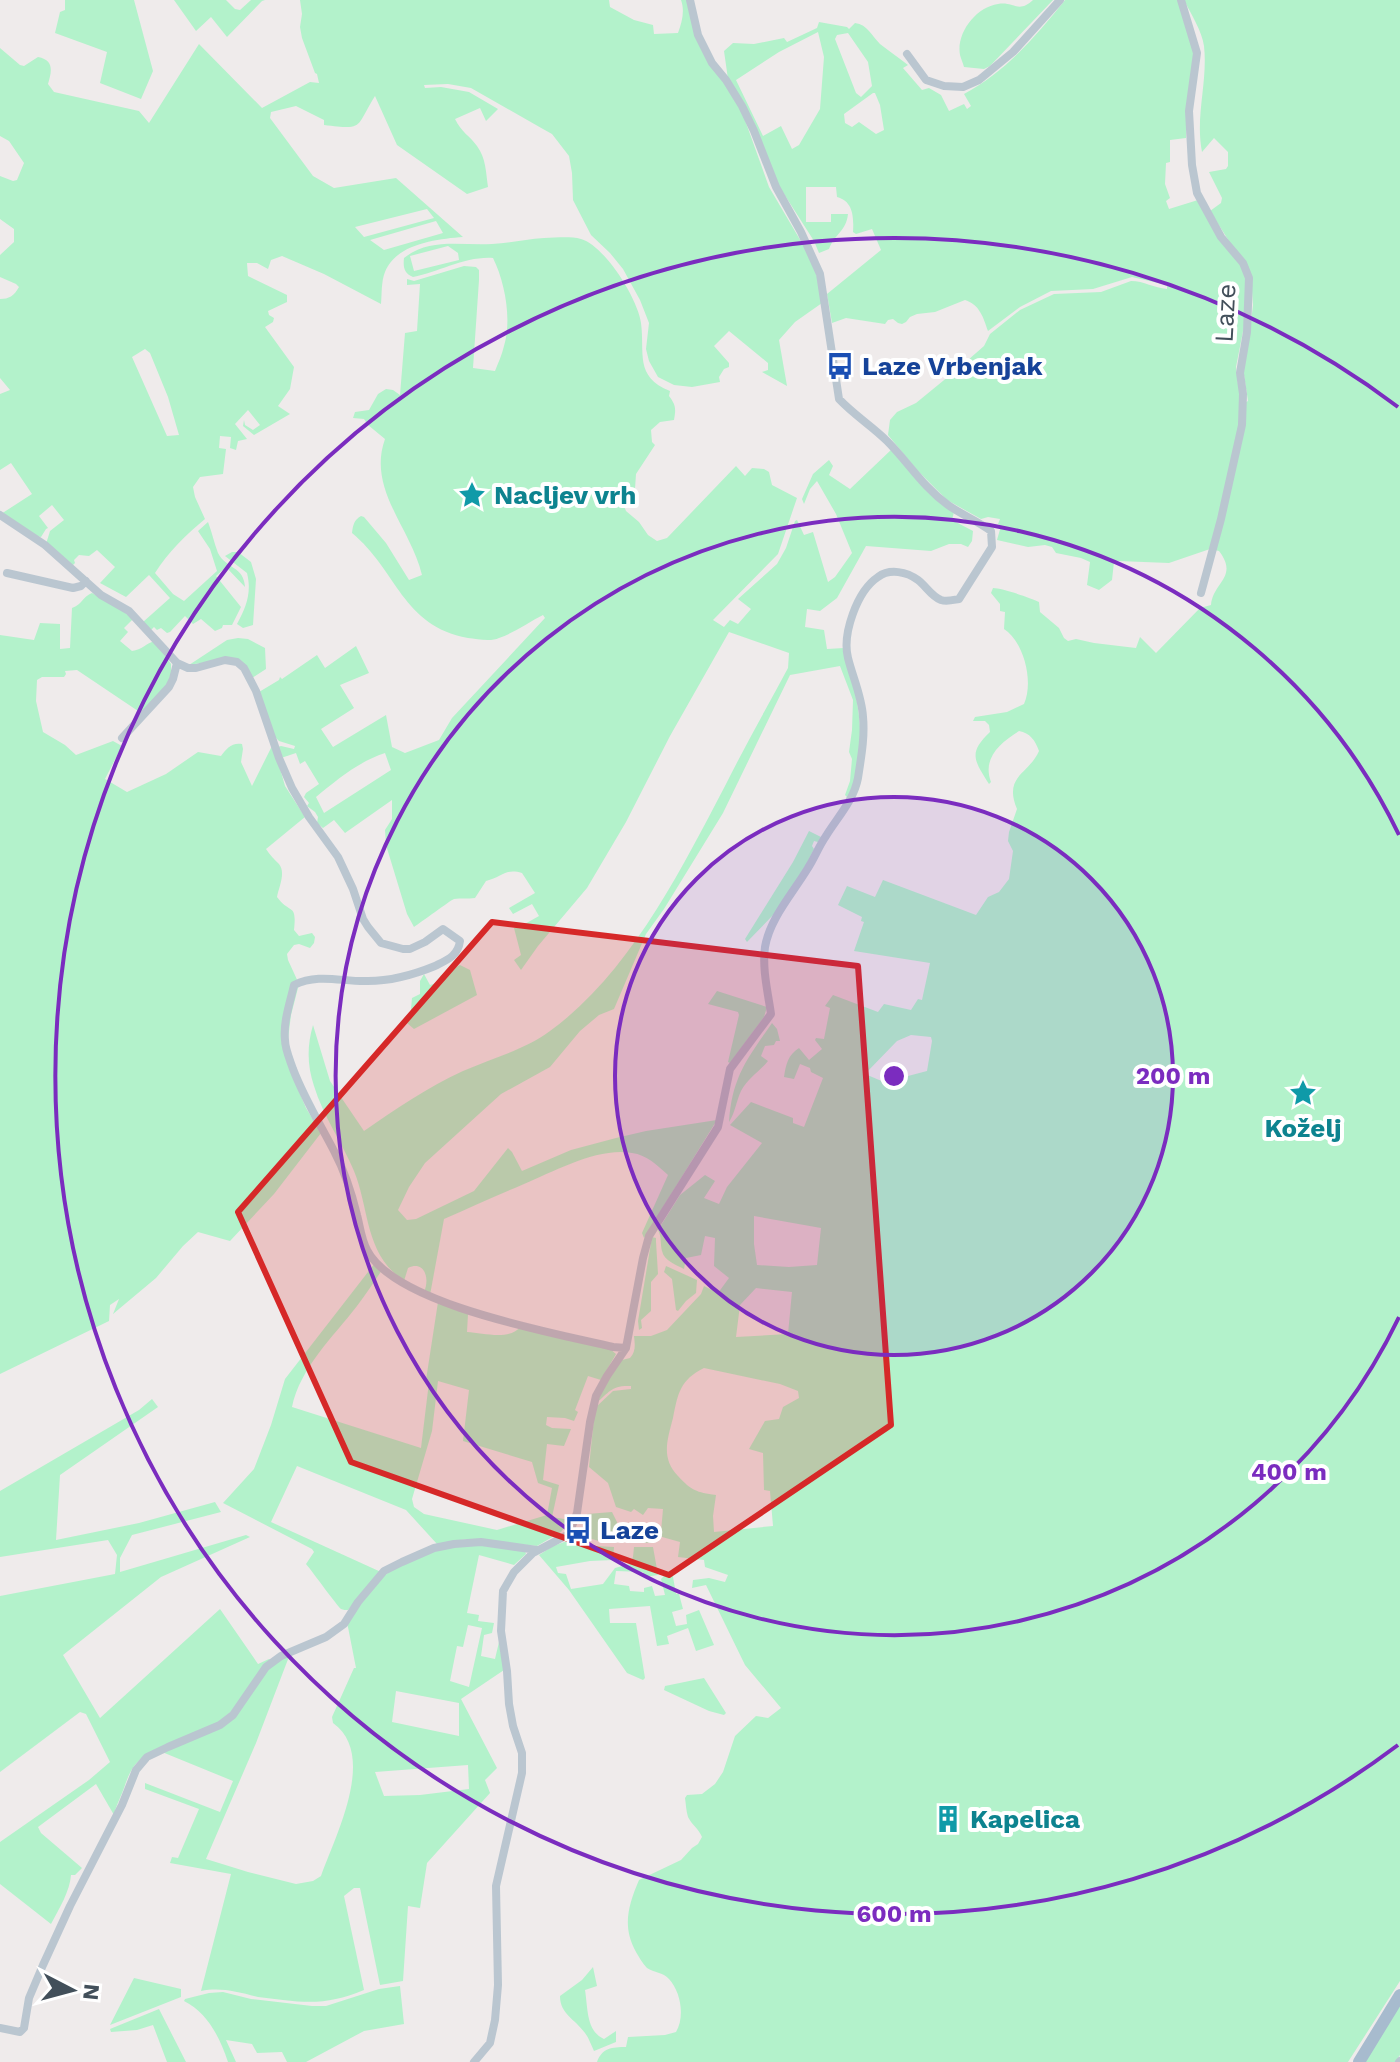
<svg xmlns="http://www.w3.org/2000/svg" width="1400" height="2062" font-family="'Work Sans',sans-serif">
  <rect width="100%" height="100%" fill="#efebeb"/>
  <!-- green -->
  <path fill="#b3f2cb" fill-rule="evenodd" d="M65,0H134L153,71L141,99L100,83L107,52L55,33L60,12L65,10Z
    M174,0H226L235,9L240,10L251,0H265L262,1L227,37L211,17L196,31Z
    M300,0H609L610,7L634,20L653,25L654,34L678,33C682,22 685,11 681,0H687L698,38L741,109L769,187L809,255L816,272L822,303L795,322L779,340L787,386L762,372L768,370V363L729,331L714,346L729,363V367L724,369L719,377L720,382L692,387L674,385L658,377L649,361L646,349L649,323L640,300L623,269L610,253L591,235L573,200L572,173L569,156L552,134L543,129L471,88L448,84L424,85L425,88L441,87L469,92L498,109L486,121L480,108L455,119C462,133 469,135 477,146C486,158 486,173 488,187L467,194L397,145L375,96C355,128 365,130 324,125V120L296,106L271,112L270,118L313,176L334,188L396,178L463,237C436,239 396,244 385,272C381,282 382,294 381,304L324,274L282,256L271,260L268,269L257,263H247L248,276L287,295V302L268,311L269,315L274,318L273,322L265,327L294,367L290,389L278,406L290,414L254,435L243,426L244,420L245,425L253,430L260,425L248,410L235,424L247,439L238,441L236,450L230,448L231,437L220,436L219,448L226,449L223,474L200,477L193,487L195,497L205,519C186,535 169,551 155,573L173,594L184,601L217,571L210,549L198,531L208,522C212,532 214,543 218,553C226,569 244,566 245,587L226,567L216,576L241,607L232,625H223L222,628L215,631L201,619L193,624L185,616L170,632L167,633L161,628L157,630L154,627L151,630L143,622L170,598L149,575L126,597L100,583L115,567L97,550L89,556L79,555L74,560L75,563L72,566L46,544L50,531L64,520L52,505L39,516L48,528L46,529L41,537L36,536L1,514L32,494L11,463L0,470V394L10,390L0,378V299C9,299 14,296 19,287L16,284L0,277V255L14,242V229L0,219V176L13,181L17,180L24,163L9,141L0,136V48L20,65L24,66L38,57C54,60 52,71 48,84L54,92L139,111L149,123L199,44L262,108L310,82L319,83L317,74L315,73L302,38L300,27L302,14ZM427,209L434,218L364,237L355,227ZM436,221L443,233L384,250L370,240ZM145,349L150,353L168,397L179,435L167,436L132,357Z
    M1033,0H1053L990,66L984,69L964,67C963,63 961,59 960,55C956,33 976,7 998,4C1014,1 1018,14 1033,0Z
    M1065,0H1178L1193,48V70L1187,104L1186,138L1170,140V162L1166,163L1165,184L1170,198L1166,201L1169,209L1198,200L1215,231L1242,266L1247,281L1249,291L1246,316L1236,367L1238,384L1243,404L1248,401L1242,362L1249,339L1253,305L1251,277L1246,262L1234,249L1210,211L1221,203L1222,198L1209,172L1226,169L1228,166V152L1214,138L1202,152C1195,116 1208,82 1204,46C1202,31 1191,14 1184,0H1400V1981L1348,2062H597C602,2048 612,2047 626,2047L628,2037L665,2035L676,2032C685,2017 681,1992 669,1979C663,1972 654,1973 647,1968C643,1964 639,1957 636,1952C622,1927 628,1906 639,1880L681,1860L692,1848L698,1844L702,1837C699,1829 692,1825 688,1817C686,1811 686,1804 685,1798L687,1795L702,1794L715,1784L723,1772L735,1736L756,1716L768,1718L781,1708L745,1665L706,1585L692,1588L693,1580L709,1578L725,1582L728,1575L705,1567L704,1560L678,1557L680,1542L655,1535L653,1543L599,1541L588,1538L585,1531L587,1514L612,1512L617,1522V1527L622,1530L620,1533L631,1538L637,1529L661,1532L663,1509L648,1508L643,1515L634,1509L631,1512L616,1507L608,1483L589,1467L595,1408L613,1391L631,1389V1386C611,1385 610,1392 596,1403L605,1384L622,1360L630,1358C636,1351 635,1345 634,1336H651L667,1330L701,1294L704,1286L718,1293L729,1278L714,1266L715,1238L705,1236L701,1255L686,1258L684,1269C677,1265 664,1261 662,1251C660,1243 662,1238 658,1230L680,1195L705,1175L715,1181L704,1198L719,1204L727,1187L762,1143L730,1125L751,1102L793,1118V1123L804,1127L823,1078L811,1072L810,1068L800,1064L794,1079L784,1077C786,1064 788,1055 799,1048L809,1060L822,1049L815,1040L816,1038L824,1039L830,1008L825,1006L833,995L878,1012L884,1004L911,1010L918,999L922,1000L930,963L854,951L864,922L861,921L862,917L838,905L847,886L875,897L883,880L976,915L988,897L999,892L1009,879L1013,851L1008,841L1009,832L1017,809C1003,776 1029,774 1039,751C1035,740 1030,733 1019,731C1000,743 982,758 991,782L989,784C974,760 968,753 990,732L989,725L985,721H973L975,717L1007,712L1024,704C1034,682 1024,642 1004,629L1005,612L1000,611V604L991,593L993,588C1002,588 1031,598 1039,602L1040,612L1059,628L1064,638L1068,641L1076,639L1094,643L1136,648L1140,637L1156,653L1200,608L1211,605C1213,582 1239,577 1219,551L1210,549L1169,563L1118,561L1114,562L1112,580L1099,590L1087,585L1090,562L1081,558L1056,553L1052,547L1045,545L1028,547L997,540L1001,526L998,524L1000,519L988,517L981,519L947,500L917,470L888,435L890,420L897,412L916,403L960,367L984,346L990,334L1020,310L1054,294L1101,292L1131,281C1144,281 1154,288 1167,289V285L1132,277L1093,289L1051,291L1020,307L988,331C983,317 980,305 965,300L935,312L917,314L910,317L906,322L902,324L898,323L893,319L888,320L885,324L846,318L832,323L827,294L881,250L872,229L856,234L853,232C854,217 853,201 837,197L836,187H806V222H831V214H848C846,232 835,233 829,249L819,253L814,241L770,172L745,104L728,79L724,51L733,43L754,44L784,38L787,42L817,28L819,22L847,27L849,29L855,23C868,25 871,35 880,44C889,51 899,58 908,65L903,68L922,90L929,88L941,95L949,111L964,104L967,109L971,106L964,94C1006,72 1036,36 1065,0ZM818,32L824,57L820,109L799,145L792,149L781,126L763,136L736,80L779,52ZM848,33L868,62L872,86L861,97L856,93L835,39L837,35ZM873,93H875L880,105L884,130L876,134L859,122L852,127L845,123L844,114ZM911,1035L931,1037L932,1041L927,1071L908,1076L898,1083L891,1085L865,1074L897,1041ZM754,1216L821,1228L817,1265L789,1267L757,1265L754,1244ZM756,1288L792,1292L788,1334L736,1337L740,1305ZM704,1368L780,1384L798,1391L799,1398L783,1407L779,1419L765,1421L749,1449L763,1453L764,1490L770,1491L773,1526L714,1532L713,1516L716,1495C696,1492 692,1491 678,1476C661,1458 667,1441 673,1418C678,1393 680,1380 704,1368Z
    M544,238C556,238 569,236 581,239C605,246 638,299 641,323C645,352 634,377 670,391L669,396C676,405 676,409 674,420L660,422L651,430L652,442L655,445L636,474L635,489L626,498L624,506L626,511L639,522L648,535L657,541L667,538L736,466L745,476L752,468L764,469L769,472L772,485L797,498L778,554L713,620L724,627L730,620L738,624L751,609L738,599L777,564L786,548L795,521L797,520L804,535L813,532L828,582L835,577L852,553L836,514L817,481L810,489L804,504L802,499L813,474L829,460L833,466L829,475L850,489L892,449L954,512L952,520L973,531L972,541L968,547L961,544H949L931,551L866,546L837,598L820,611L807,609L805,627L824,630L827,649L844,648C855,689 867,730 856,773C854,782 852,789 847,797L845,795L850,781L852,759L849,752L852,730L853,700L840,666L790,675L723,813L664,909L646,934L614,1009L599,1015L580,1031L550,1067L501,1094L425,1163L409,1187L398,1210L407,1220L416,1219L474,1191L508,1148L512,1152L522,1171L571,1150L616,1138L646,1131L717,1120L644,1238L642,1233L668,1175C657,1165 647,1155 632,1153C598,1147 555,1171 524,1184C498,1195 471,1207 444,1219L430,1295L424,1292C430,1279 425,1260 408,1268L404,1281C364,1253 370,1210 354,1171C342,1142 323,1116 314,1086C307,1065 307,1046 313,1025L330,1081L364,1131C396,1109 428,1087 463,1071C493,1058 524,1050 550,1031C629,974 681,870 725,786C745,746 767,707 788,668L789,653L729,632L670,736L626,822L587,888L538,946L521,970L514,960L521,955L514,928L523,925L539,916L532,904L513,914L509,908L535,893L522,873C505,868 502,877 486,881L475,898C468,899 461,898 454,899C451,900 420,923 414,927L407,914L386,845L385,830L392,819V800L345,833L334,820L323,828L317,823L318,817L315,812L307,806L309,803L304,797L306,793L319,784L305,761L300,764L296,753L281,758L278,747L281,746L294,749L295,746L279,741L275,737L259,692L279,680L280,677L282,679L317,655L325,668L356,646L369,673L340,685L354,708L321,729L333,747L386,715L392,747L405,753L439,740L452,718L545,618L543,615C529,622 514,633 499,638C491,642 477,639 468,638C402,626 397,570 352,533C353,525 354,520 361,516L364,517L386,543L409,580L422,575C411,528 367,489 385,439L368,425L364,419L353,418L355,412L369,410L378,394L386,389L393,390L400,395L405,333L417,331L420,284L407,285V279L414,281L464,266L476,267L479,270V280L473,368L495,371C498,363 502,355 504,346C512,320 505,282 493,258C466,256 439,272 413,277C404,273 403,267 404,258C430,237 462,246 492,244C510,243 526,239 544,238ZM448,246L458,253L459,260L414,271L410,256ZM385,753L391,770L324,813L316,797C338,779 358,762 385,753Z
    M232,552H238L251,562L256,579L253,625L243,628L237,624C246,607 252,593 247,573L225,556Z
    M92,593L123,611L133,619L124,628L128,632L120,641L132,651C142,650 146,643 155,641L171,664V681L141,713L77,670L65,671L66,674L64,677H42L37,680L36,701L43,732L65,745L76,755L113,741L122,746L105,779L127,792L166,774L198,752L221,756C226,749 232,742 242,744L243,749L241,762L252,786L273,744L285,786L305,817L266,849C270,855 274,859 279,864C286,873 279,886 277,897C290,915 297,902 294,930L299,936L312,933L315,937L314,943L310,948L299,944L294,945L287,954L288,960L299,984L291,1015L287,1047L295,1082L306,1108L321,1133L274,1194L230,1241L198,1232L183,1246L156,1278L113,1314L119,1299L110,1305L109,1321L0,1374V635L34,640L40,623L60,624V649L70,648L72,608C82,605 83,596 92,593Z
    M238,638L248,639L265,648L266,669L252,678L238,661L207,662L189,665L227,640Z
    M809,831L821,837L818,842L814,841L812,846L814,849L806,865L775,913L747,942L745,939L793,862Z
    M460,965L470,970L477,995L414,1029L407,1023L410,1020L412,998L420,994V981L424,974L430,985L442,981L440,976Z
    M717,991L767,1007L764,1017L730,1063L728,1062L739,1015L738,1012L708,1004Z
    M772,1023L777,1029L780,1041H776L774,1045L765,1046L761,1056L768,1061C759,1072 748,1078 741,1091C736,1102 735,1113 729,1122C732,1077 747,1059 772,1023Z
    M652,1237L656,1238V1242L658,1274L651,1282V1311L641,1320L642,1328L639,1330L638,1321Z
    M375,1263L382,1270C374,1282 366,1294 357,1306C333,1337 300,1368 292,1407L421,1448L429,1382L426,1380L438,1302L468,1314L467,1332C484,1333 510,1341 521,1326L610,1349L616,1354L601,1380L588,1376L575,1410L578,1412L574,1421L565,1418L547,1417L546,1425L552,1428L571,1429L564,1446L547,1444L543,1480L559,1485L552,1517L570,1520L561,1532L537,1546L467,1539L437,1544L406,1510L297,1466L271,1522L381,1572L348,1610C346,1610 343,1610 341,1609C338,1607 312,1571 306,1564L314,1552L312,1549L223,1503L254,1469L271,1425L285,1379ZM438,1381L469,1390L463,1441L532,1462L538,1483L552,1488L547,1515L497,1530L424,1514L414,1507L412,1499L432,1431Z
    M666,1266L697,1280L696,1293L686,1301L678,1311L676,1310L672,1279L664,1272Z
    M152,1399L158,1407L60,1475L56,1540L139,1523L215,1502L221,1512L132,1535L120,1558V1572L246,1535L250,1537L161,1577L63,1655L100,1718L220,1609L258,1664L269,1659L271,1660L238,1705L218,1724L147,1754C133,1764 129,1773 124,1788C121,1797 116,1805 114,1815L96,1784L38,1827L41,1833L82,1868L75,1875H71C70,1891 59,1909 51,1924L0,1884V1842L89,1780L110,1762L86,1714L80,1712L0,1772V1596L115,1574L117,1555L108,1540L0,1557V1491L139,1410Z
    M570,1540H576L596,1546L614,1547L613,1560L590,1561L556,1567L558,1573L566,1574L571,1589L603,1584L615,1568L630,1564L633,1557L634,1547H653L658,1575L644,1577L643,1572L616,1571L614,1584L629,1586L630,1591L644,1592V1588L652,1586L655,1596L665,1595L661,1579L669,1571H672L676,1594H679L683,1609L672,1612L676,1626L687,1624L686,1615L699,1610L714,1645L696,1651L688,1628L667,1636L669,1644L657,1646L650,1606L609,1609L610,1623H636L645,1678L643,1680L627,1673L569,1590L539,1555L553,1546Z
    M469,1544L525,1551L526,1554L514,1565L479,1555L467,1613L479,1615L478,1621L494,1623L492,1633L484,1635L481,1656L495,1659L499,1642L504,1670L461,1699L497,1768L485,1780L490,1793L427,1863L420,1908L408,1906L403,1981L380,1985L360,1888H354L344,1896L364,1990C334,2002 316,2004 283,2000C275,1999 266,1998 258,1997C238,1992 221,1987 201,1991L231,1874L170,1863L172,1857L178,1858L199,1809L145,1789V1783L220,1812L233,1781L162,1752L216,1730L269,1668L290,1654L256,1743L206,1859L248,1872L296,1884L313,1881L321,1876C335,1836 378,1755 333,1723L332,1717L354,1668H356L347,1622C358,1608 369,1590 382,1578C402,1559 442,1548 469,1544ZM468,1625L482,1628L469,1687L450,1681L457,1646L463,1647ZM396,1691L459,1703V1736L392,1722ZM468,1765L469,1789L420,1795L384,1796L375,1772Z
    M704,1678L726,1713L724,1715L709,1711L664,1690L665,1686Z
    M593,1967L597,1986L585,1990C588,2008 586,2031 604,2039L616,2031V2042L594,2051C591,2045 589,2038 585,2033C575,2019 560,2014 560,1996L582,1980Z
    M134,1978L181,1989V1997L110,2025Z
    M400,1986L404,2024L364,2031L306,2062H287L282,2052L257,2053L252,2044L226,2040L236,2062H228C220,2038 208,2013 184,2001L185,1999L209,1993L223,1992L251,1999L312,2006H326L379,1989Z
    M1400,2002V2055L1395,2062H1363Z
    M159,2009L186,2062H167L153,2025L137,2030L111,2032L110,2029Z"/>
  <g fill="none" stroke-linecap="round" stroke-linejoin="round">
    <!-- minor -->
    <path stroke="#bac6d0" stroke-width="8" d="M1181,0L1197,53L1189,111L1192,165L1197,193L1221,237L1243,263L1249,278L1247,332L1240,373L1243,394L1242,425L1221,519L1201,593
      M907,54L926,80L944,86L963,87L979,80L1013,52L1060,0
      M0,515L45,545L101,595L129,611L177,663L188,668H196L225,660L237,662L244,668L256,691L279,758L292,788L309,817L338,857L353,889L363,919L368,927L381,943L403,949H410L425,942L443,929L460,941C458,956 447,960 435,966C413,975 392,981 368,981C342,982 319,973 294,985C290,1003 283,1022 285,1040C285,1049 290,1060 293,1069C304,1098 320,1124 334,1151C344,1170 352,1194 357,1215C360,1226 361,1239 367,1250C395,1305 555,1333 613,1347L626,1348
      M7,573L73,588L81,586L86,581
      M122,738L169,687L173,679L177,663
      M0,2028L20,2032L24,2028L29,1998L43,1965L70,1906L122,1805L136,1770L147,1757L168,1747L220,1725L233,1715L266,1667L281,1656L326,1637L344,1624L358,1602L384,1571L402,1562L434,1548L454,1544L481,1542L537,1550
      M474,2062L490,2043L495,2020L498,1985L496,1886L522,1773V1753L513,1726L509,1704L507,1671L501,1631L503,1591L514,1572L533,1553L569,1534L577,1513L590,1422L596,1396L607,1376L626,1348L643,1258L649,1236L718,1127L730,1069L771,1014C768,993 762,969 765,947C770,918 793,893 808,868C815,857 819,846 826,836C837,818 854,800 858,778C861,758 865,737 863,717C862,697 853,678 848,658C842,634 857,591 878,577C890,568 907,572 918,580C926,586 931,596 941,600C947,602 953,600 959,599L992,547L991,531C978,521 962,515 948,505C923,487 908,462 887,441C872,426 854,415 839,399L820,274L801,232L776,187L754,131L742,106L726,80L712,63L698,35L690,0
      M1399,2062L1400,2061"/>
    <!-- primary -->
    <path stroke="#a7bbce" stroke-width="12" d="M1359,2062L1400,1995"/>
  </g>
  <!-- marked area -->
  <path fill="#d62828" fill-opacity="0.2" stroke="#d62828" stroke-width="6" stroke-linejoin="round" d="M492,922L858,966L891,1425L669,1575L351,1462L238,1212Z"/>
  <!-- distance rings -->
  <circle cx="894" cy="1076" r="279" fill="#7b2cbf" fill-opacity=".12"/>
  <g fill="none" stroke="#7b2cbf" stroke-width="4">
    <circle cx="894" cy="1076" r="279"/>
    <path d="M1399 1317A559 559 0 1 1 1399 835"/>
    <path d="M1398 1745A838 838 0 1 1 1398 407"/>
  </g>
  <!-- icons -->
  <defs>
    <g id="bus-bare" transform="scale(2.16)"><path d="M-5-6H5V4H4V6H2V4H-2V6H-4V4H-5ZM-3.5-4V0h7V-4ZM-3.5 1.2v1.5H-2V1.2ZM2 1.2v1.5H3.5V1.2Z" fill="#1a4fb4" stroke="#fff" stroke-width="2.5" paint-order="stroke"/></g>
    <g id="sight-bare" transform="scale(2.16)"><path d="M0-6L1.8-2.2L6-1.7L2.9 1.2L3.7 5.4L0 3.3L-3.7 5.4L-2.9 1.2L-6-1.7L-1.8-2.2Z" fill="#0f9aa8" stroke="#fff" stroke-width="2.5" paint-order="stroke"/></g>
    <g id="building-bare" transform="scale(2.16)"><path d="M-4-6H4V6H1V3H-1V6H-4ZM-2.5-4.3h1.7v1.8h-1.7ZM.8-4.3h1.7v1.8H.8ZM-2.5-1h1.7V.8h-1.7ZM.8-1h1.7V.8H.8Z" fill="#0f9aa8" stroke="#fff" stroke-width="2.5" paint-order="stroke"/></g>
  </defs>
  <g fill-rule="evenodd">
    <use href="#bus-bare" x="840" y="366"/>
    <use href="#sight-bare" x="472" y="495"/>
    <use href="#sight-bare" x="1303" y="1093"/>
    <use href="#bus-bare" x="578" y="1530"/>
    <use href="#building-bare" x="948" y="1819"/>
  </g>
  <g text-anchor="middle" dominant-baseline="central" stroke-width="8" stroke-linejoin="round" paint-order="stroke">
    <!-- street labels -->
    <g font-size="26" fill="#424f5a" stroke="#fff">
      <text transform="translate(1225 313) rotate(-87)">Laze</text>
    </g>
    <!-- transit labels -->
    <g font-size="26" font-weight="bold" fill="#164399" stroke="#fff" text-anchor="start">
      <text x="862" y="366">Laze Vrbenjak</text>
      <text x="600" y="1530">Laze</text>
    </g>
    <!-- culture labels -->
    <g font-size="26" font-weight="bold" fill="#0d838f" stroke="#fff" text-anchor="start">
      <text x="494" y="495">Nacljev vrh</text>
      <text x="1303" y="1128" text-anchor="middle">Koželj</text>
      <text x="970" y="1819">Kapelica</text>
    </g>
  </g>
  <circle cx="894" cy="1076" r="12" fill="#7b2cbf" stroke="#fff" stroke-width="4"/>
  <g font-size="24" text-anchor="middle" font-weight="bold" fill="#7b2cbf" stroke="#fff" stroke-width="8" stroke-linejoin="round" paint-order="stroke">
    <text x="1173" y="1084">200 m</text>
    <text x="1289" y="1480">400 m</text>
    <text x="894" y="1922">600 m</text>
  </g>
  <!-- north arrow -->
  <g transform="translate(72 1990) rotate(96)" stroke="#ffffff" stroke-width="6" paint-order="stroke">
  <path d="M0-6L14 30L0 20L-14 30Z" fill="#424f5a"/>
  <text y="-12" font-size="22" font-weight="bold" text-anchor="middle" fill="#424f5a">N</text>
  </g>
</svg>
